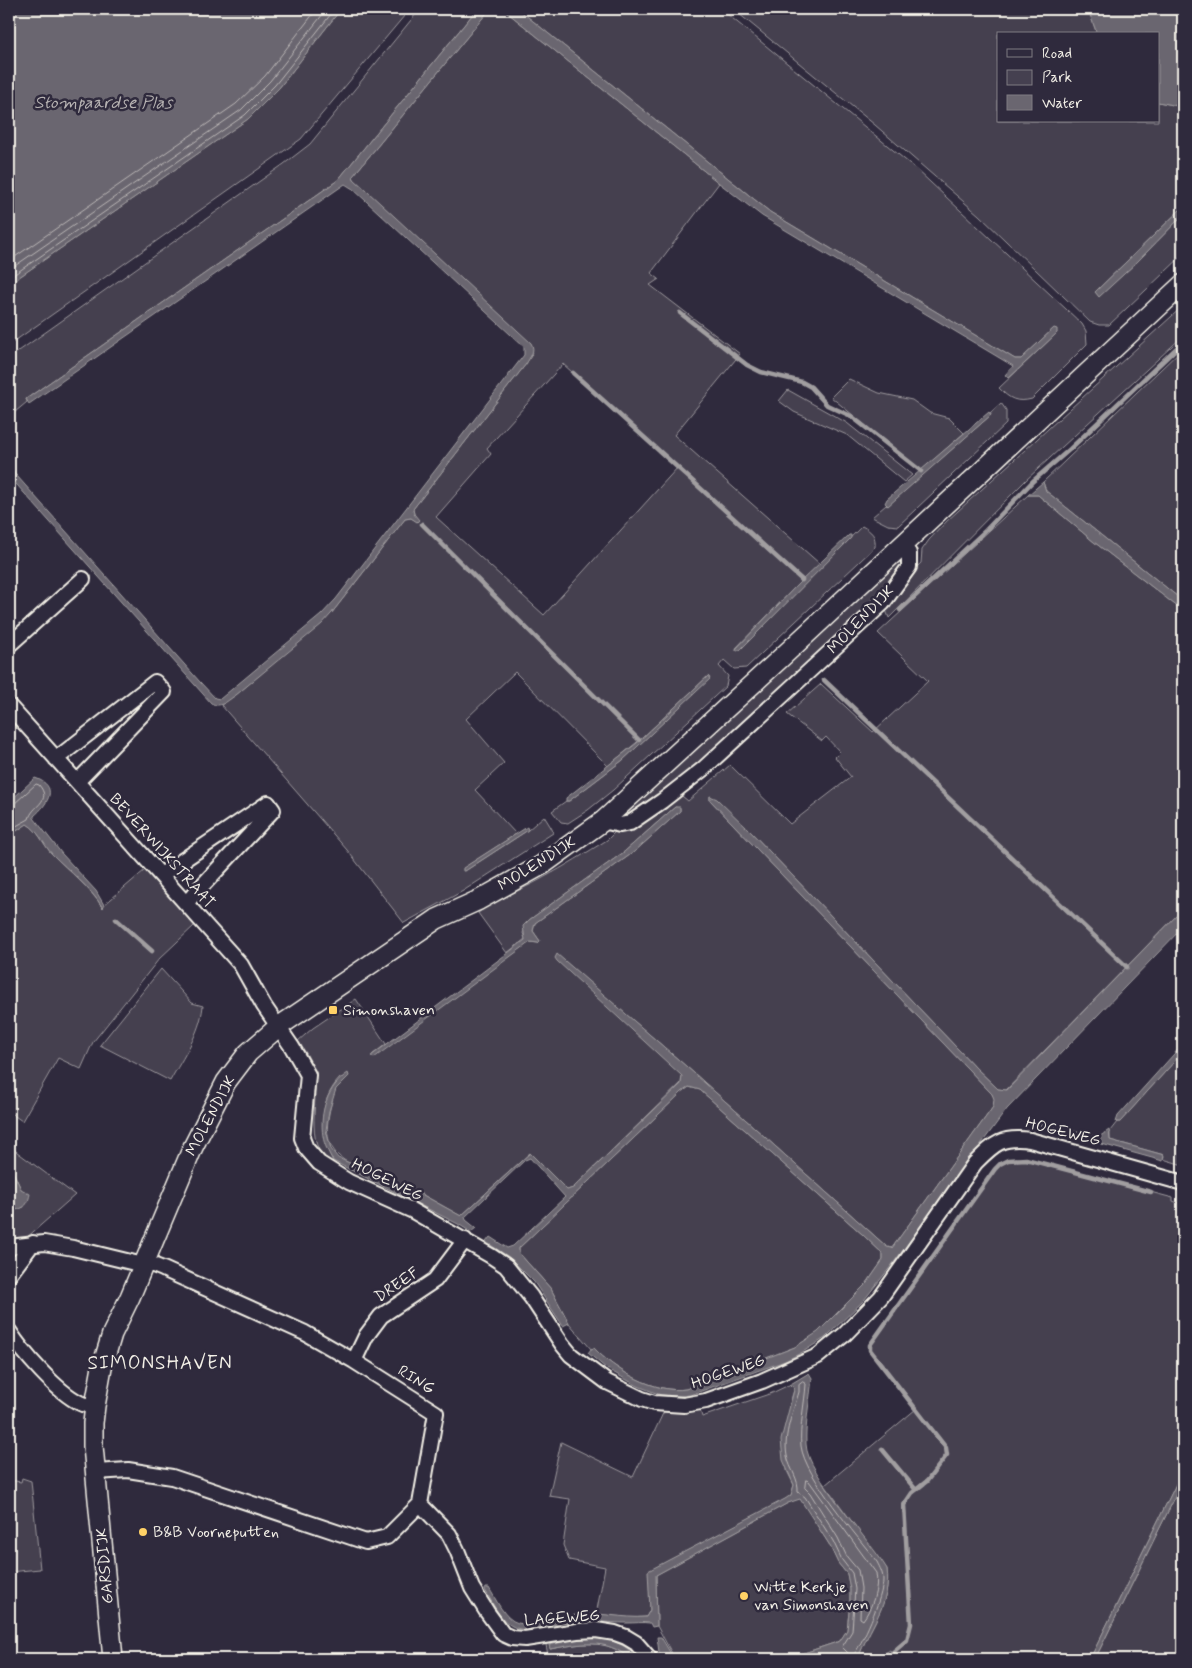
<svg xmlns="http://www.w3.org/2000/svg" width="1192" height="1668" font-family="Mynerve,sans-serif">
  <rect width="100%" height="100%" fill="#2f2a3d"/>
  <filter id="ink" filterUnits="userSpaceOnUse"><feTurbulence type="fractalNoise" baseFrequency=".02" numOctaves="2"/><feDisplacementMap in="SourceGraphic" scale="10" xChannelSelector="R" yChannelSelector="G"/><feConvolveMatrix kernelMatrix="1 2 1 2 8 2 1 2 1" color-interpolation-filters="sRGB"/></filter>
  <g filter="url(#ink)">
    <!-- green -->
    <path fill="#454050" stroke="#9c989c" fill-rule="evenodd" d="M341,9H410L301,139L9,345V284L248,119L279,88Z
      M420,9H477L338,180L26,399L27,402L9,417V358L284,164L310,144Z
      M490,9H503L719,183L651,273L659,279L650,285L740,354L674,435L820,564L798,584L736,648L737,651L740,650L862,526C872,532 876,535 875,547L746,668L734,669L724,660L719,666L728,676L726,686L613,790L588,810L568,823L561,822L552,811L566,801H569L623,760L710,678L708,676L642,738L608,766L515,672L466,719L504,763L475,790L516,834L464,868L463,870L465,871L528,830L544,816L552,829L553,833L463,891L404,923L347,850L221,705L236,695L331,614L405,519L411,518L418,522L414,514L413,509L526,364L533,352L354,179L353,176ZM563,364L678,467L544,615L436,517L491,454L487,448Z
      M518,9H721L915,168L1082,324L1086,331L1087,344L1032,399C1017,403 1009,399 999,388L1057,333L1054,328L1021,359H1015L770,212Z
      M733,9H1088L1097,34H998V121H1158V102L1183,107V207L1095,292L1099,296L1137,262L1183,215V255L1109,325H1099L1090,322L979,215L875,125Z
      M1183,306V336L1026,480L889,618L884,605L907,576L921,563L922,550L929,540L947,521Z
      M1183,348V601L1046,491L1043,482Z
      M849,379L879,393L912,400L930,413L949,418L964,433L921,471L831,397Z
      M788,390L847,423L912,475L904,482L847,435L794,412L779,401Z
      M1001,403L1006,410V424L898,526L888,525L872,517L886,505L887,506L991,415L990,413Z
      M1028,495H1038L1094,542L1183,611V909L1006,1090L998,1089L976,1068L749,830L710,796V800L992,1094L995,1099L993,1107L892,1248L887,1247L695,1074L562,959L682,1075L681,1083L573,1188L567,1190L530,1153L461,1216L423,1195L349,1163C323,1149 325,1127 332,1101C333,1097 334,1090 337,1086C340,1082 345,1079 349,1076L340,1078C318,1101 319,1135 333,1161L330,1165C302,1141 321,1100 313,1069C310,1058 304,1050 298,1041L313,1028L356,999L386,1044L372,1055L530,942L538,943L540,941L533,931L535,923L634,852L680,811V808L675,807L624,852L529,920L523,933L525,939L507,953L478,913C498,898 522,890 543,878C565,866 586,853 607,840L615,832L634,825L677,796H682L688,801L730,765L790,824L851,777L835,757L840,752L826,737L822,741L787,714L821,684L873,732L928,681L878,633Z
      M899,559L903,560L904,563L877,601L704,762L627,820L623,818L624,815Z
      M27,824C39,831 43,844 52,854C70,872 89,887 103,908L104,905L145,870L195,925L159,959L93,1042L81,1069L58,1058L22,1121L9,1112V836Z
      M161,969L192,1003L203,1006C200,1034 183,1057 170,1081L100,1045Z
      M1183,1052V1165L1163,1159L1164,1155L1110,1140V1131L1117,1122H1120Z
      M689,1087L700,1090L862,1234L883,1254V1260L867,1283L819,1332L795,1347L686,1389C656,1394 614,1370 594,1348L591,1349L569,1323L551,1289L519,1253V1248L682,1092Z
      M9,1146L75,1195L25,1239L9,1242V1212L24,1207L21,1189L9,1163Z
      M1015,1158L1026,1159L1173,1198V1201L1183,1205V1470L1090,1659H937L935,1658L888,1659L894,1655L890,1650L875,1659H858C868,1628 892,1604 887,1569L825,1485L916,1409L870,1350V1345L995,1169L1000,1164Z
      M789,1385L793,1386L794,1390L790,1403L787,1471L794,1485L791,1495L786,1499L649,1571L650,1610L646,1617L628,1618L596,1615L605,1567L569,1560L563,1545L570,1499L549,1496L561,1442L633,1477L665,1409L699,1406L702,1417L772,1393Z
      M22,1478L31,1481L40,1569L9,1572V1480L21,1482Z
      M1183,1481V1659H1095Z
      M800,1498L829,1544L838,1563L847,1574L850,1589V1603L847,1630L840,1641L786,1659H675L657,1626L656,1575L788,1503Z
      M594,1634L627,1643L645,1659H639L631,1651L596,1638L550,1649C580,1644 606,1637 630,1659H540L548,1655L545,1640Z"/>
    <!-- water -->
    <path fill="#6a6670" stroke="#a19ea0" d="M9,9H341L279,88L248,119L9,284Z
      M477,9H490L353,176L354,179L531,343C536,351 530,357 526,364L413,509L414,514L419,520L417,522L411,518L405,519L331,614L322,624L236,695C228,700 221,709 211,703L9,476V467L200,682L215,698L220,699L321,615L336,599L524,355V347L353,189L345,184L29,404L26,399L338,180Z
      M503,9H518L770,212L1015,359H1021L1054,328L1057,329V333L1009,378L1005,375L1013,366L762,216L719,183Z
      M1088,9H1183V107L1158,102V34H1097Z
      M1183,207V215L1137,262L1099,297L1095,292Z
      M989,412L991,415L888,506L885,503L887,499Z
      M1043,482L1046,491L1183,601V611L1094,542L1038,495H1028Z
      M849,535H851V538L740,650H735L798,584Z
      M708,676L710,679L623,760L569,801H566V798L637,743Z
      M35,778C59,786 49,803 34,816V818L62,854L96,891L104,905L103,908C89,886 70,872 52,854C43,844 39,831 27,824L9,836V802Z
      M710,796L717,799L749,830L976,1068L998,1089L1007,1090L1183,909V927L1007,1109L892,1265L864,1300L825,1338L801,1353L785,1361L690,1395L680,1396L661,1395L638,1386L607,1369L588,1353L591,1349L594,1348C614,1370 656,1394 686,1389L795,1347L818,1332L867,1283L883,1260V1254L862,1234L700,1090L689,1087L682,1092L519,1248V1253L551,1289L569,1323L563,1326L534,1282L509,1257L486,1242L490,1237L507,1248L513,1246L565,1197L530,1158L525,1160L465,1217L466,1220L476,1228L471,1232L458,1224L333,1161C329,1153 324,1145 323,1136C319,1112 328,1086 348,1073L349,1076L336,1089L329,1111L326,1130L331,1149L338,1158L423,1195L461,1216L530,1153L567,1190L573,1188L681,1084L682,1076L557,961L555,958L557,954L695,1074L887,1247L892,1248L993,1107L994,1099L992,1094L710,800Z
      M675,807H680V811L634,852L535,923L533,931L540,941L538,943L530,942L374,1058L371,1056L525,940L523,926L529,920L624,852Z
      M527,827L528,830L465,871H463V868Z
      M1183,1044V1052L1120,1122H1116L1118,1116Z
      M1040,1123L1099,1137L1109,1130L1110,1140L1164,1155L1163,1161L1040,1127Z
      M9,1163L21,1189L30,1194C27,1209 22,1208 9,1212Z
      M809,1373L812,1378C810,1399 805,1423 806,1444C807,1475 869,1538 887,1569C892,1604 868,1628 858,1659H845L841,1653L819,1659H786L840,1641L847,1630L850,1603V1589L847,1574L838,1563L829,1544L800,1499L788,1503L656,1575L657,1626L652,1627L650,1623C642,1622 635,1623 627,1623C607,1623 589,1620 569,1622C554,1623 530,1633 516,1628C500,1622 493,1603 485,1590L486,1588H489C496,1599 504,1619 518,1623C533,1628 560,1617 576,1615C598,1611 623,1619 646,1617L650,1610L648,1571L785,1499L791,1495L794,1485L783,1460L781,1440L794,1390L793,1386L789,1385Z
      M1183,1470V1481L1095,1659H1090Z
      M657,1637H661L674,1659H663L659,1652Z
      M596,1638C615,1640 626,1645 639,1659H630C606,1637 580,1644 550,1649L549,1645L576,1639Z"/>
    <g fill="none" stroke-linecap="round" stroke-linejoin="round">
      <!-- shore -->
      <path stroke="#bdb9b8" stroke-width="1" d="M9,261L236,104L265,76L317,9
        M9,270L241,110L270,81L327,9
        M9,278L245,115L275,85L335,9
        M9,805L14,804L36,784L39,785C53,802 32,805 29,819L9,830
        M803,1382L806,1384C805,1402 799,1429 801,1446C805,1477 857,1535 877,1562C880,1568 883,1573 883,1580C883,1597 862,1645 852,1657L842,1647L852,1631L855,1589L852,1573L842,1560L833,1541L805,1497L798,1492C799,1478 790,1470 787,1456C783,1435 793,1412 799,1392V1385Z
        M806,1480L809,1481L876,1573C879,1588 872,1608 863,1620L860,1618L861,1588L858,1570L847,1557L838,1538L810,1493L805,1488Z"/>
      <!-- stream -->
      <path stroke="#a19ea0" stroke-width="4.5" d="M680,313L747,365L761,372L802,382L811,387L827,405L851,416L921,471
        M573,373L802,580
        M422,524L639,740
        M900,610L984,532L1033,481L1070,449L1183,342
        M824,680L1127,967
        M116,919L152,951
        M882,1449L916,1490
        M892,1653L907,1640L911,1624L904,1505L912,1493L927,1481L947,1455L946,1448L870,1350V1345L995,1169L1000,1164L1008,1160L1026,1159L1151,1192"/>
      <!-- minor casing -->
      <g stroke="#f4f1e8" stroke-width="18">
        <path id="minor" d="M9,645L83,579
          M9,706L241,965L264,1006L292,1047L308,1075L302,1138L306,1148L319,1163L349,1182L411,1210L491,1256L506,1266L531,1297L562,1344L571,1355L607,1382L642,1399L654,1403L684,1405L706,1401L762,1381L818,1356L845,1334L881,1297L975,1163C994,1144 1001,1136 1030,1140L1183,1183
          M56,759L155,682L164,692L77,782
          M603,821L620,825L630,823L662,801L703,769L883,603L909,567V553L902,546
          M161,875L268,803L273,810L186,903
          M9,1247L44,1243L73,1248L143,1265H153L163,1269L305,1333L354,1361L436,1413L420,1504L387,1537L366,1542L172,1477L128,1470L96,1472
          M9,1275L33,1243
          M9,1331C23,1353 57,1392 80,1403C84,1405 90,1406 95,1406
          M354,1361L366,1336L381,1316L435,1280L465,1240
          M420,1504L449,1534L457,1550L472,1588L487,1612L503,1634L512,1638L525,1639L577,1631L596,1630L615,1633L626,1637L636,1643L650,1659"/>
      </g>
      <!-- secondary casing -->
      <g stroke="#f4f1e8" stroke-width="22">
        <path id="secondary" d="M113,1659L93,1446V1423L95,1406L102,1367L112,1334L130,1297L193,1147L226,1082L248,1053L278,1027L437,919L479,900L542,865L603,821L782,657L1183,284"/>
      </g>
      <!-- minor -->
      <use href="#minor" stroke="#2f2a3d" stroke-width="14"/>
      <!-- secondary -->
      <use href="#secondary" stroke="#2f2a3d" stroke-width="19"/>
    </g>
  </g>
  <!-- markers -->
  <g fill="#ffd166" stroke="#2f2a3d" stroke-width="2">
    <rect x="328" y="1005" width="10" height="10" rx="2.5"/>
    <circle cx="143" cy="1532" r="5"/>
    <circle cx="744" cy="1596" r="5"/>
  </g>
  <g text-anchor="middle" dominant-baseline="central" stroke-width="5" stroke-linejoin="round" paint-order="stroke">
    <!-- street labels -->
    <g font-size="16" fill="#f4f1e8" stroke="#2f2a3d">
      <text transform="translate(861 620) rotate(-46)">MOLENDIJK</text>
      <text transform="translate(162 851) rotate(48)">BEVERWIJKSTRAAT</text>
      <text transform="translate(537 864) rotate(-32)">MOLENDIJK</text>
      <text transform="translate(211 1116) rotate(-62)">MOLENDIJK</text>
      <text transform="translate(1063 1132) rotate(14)">HOGEWEG</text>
      <text transform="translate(387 1180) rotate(26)">HOGEWEG</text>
      <text transform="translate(397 1285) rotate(-34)">DREEF</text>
      <text transform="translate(728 1372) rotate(-19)">HOGEWEG</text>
      <text transform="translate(416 1380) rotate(32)">RING</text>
      <text transform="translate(105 1566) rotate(-95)">GARSDIJK</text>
      <text transform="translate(562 1618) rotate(-4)">LAGEWEG</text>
    </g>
    <!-- poi labels -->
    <g font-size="16" fill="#f4f1e8" stroke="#2f2a3d" text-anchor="start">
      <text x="343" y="1010">Simonshaven</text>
      <text x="153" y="1532">B&amp;B Voorneputten</text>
      <text x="754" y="1587">Witte Kerkje<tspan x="754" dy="18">van Simonshaven</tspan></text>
    </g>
    <!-- water labels -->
    <g font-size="18" font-style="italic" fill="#b6b2b2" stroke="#2f2a3d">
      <text x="103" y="103">Stompaardse Plas</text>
    </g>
    <!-- quarter labels -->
    <g font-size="19" letter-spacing="1" fill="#f4f1e8" stroke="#2f2a3d">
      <text x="160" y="1363">SIMONSHAVEN</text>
    </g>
  </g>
  <!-- margin -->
  <rect width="1192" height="1668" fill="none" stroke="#2f2a3d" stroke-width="30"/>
  <rect x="15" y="15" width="1162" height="1638" fill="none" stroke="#f4f1e8" stroke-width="2" filter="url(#ink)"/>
  <!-- legend -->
  <rect x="997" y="32" width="162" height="90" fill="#2f2a3d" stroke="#7e7a81"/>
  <rect x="1007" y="49" width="25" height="8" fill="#2f2a3d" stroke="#7e7a81"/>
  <text x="1042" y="58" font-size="15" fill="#f4f1e8">Road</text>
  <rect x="1007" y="70" width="25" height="15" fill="#454050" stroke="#7e7a81"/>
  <text x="1042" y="82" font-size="15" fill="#f4f1e8">Park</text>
  <rect x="1007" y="95" width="25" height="15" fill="#6a6670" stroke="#7e7a81"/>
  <text x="1042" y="108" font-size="15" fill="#f4f1e8">Water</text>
</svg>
